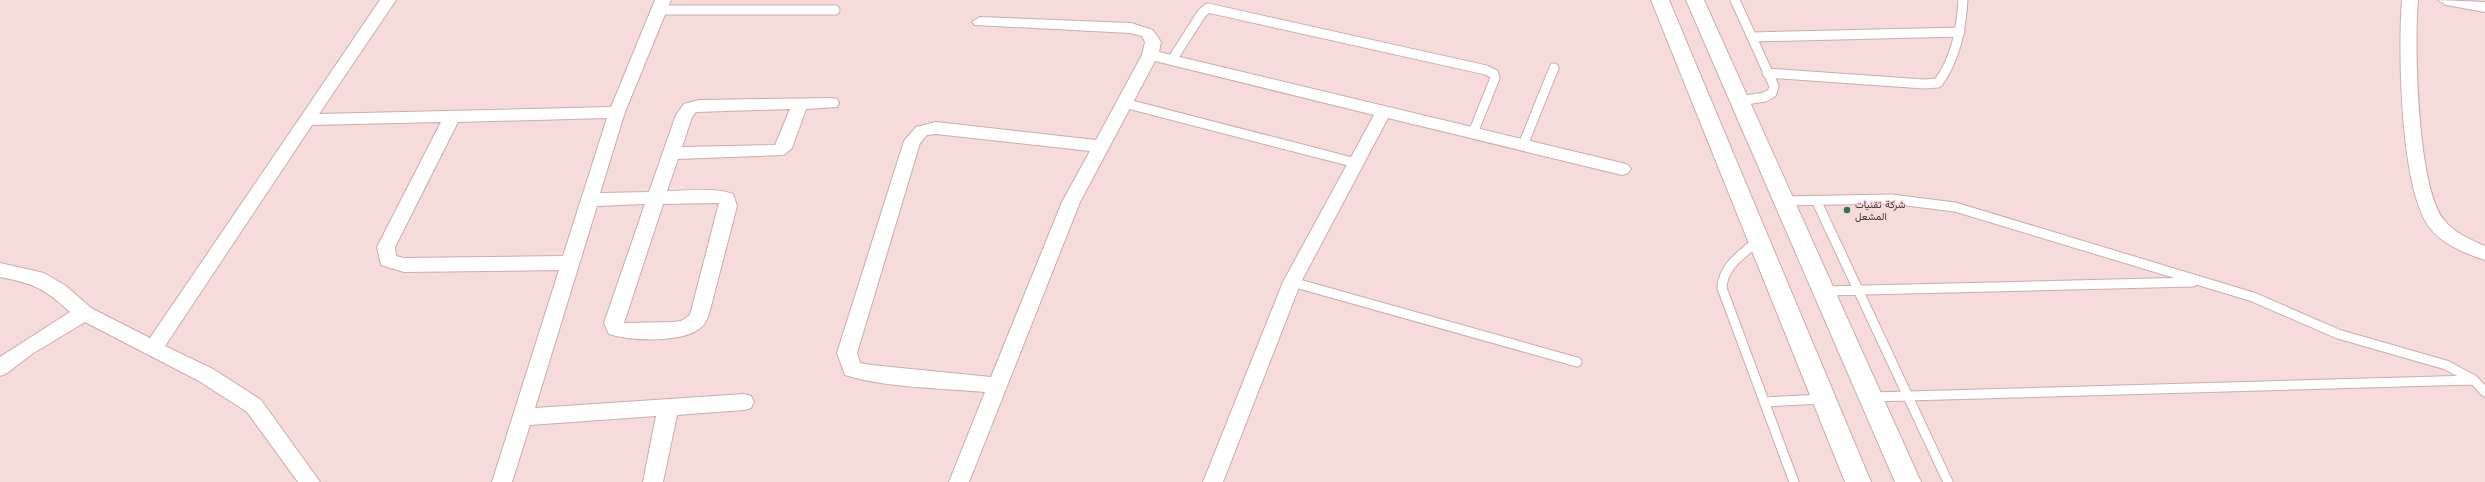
<svg xmlns="http://www.w3.org/2000/svg" width="2485" height="482" font-family="'Work Sans',Vazirmatn,sans-serif">
  <rect width="100%" height="100%" fill="#f7dbda"/>
  <g fill="none" stroke-linecap="round" stroke-linejoin="round">
    <!-- service casing -->
    <g stroke="#c8adad" stroke-width="11">
      <path id="service" d="M1735,0L1774,86L1772,93L1765,97L1739,101
        M659,10H835
        M1752,37L1960,32
        M1172,60L1202,13L1208,8L1486,70L1494,74L1495,78L1473,133
        M1767,73L1924,84L1938,83C1956,58 1961,30 1963,0
        M1124,103L1356,163
        M1523,145L1554,68
        M1816,200L1948,482
        M1784,201L1891,199L1955,207L2253,297L2338,334L2446,365L2474,380L2485,392
        M1759,240C1743,254 1723,265 1722,288L1794,482
        M1292,282L1577,362
        M1824,291L2193,282
        M1872,397L2473,380
        M1764,402L1822,399"/>
    </g>
    <!-- minor casing -->
    <g stroke="#c8adad" stroke-width="2">
      <path id="minor" d="M380,0H396L319,114L611,107L655,0H671L625,112L600,193L649,192L676,115L684,104L699,100L831,98L837,99L839,103L837,107L806,109L792,148L784,155L678,159L667,191C689,191 712,187 733,194L737,206L709,314C707,320 704,326 699,329C681,343 630,341 609,334L604,323L645,204L597,206L535,408L744,394L751,396L754,402L751,408L744,410L677,415L663,482H643L656,416L530,425L512,482H492L559,270L404,272L381,265L377,247L441,122L312,125L165,346L213,369L261,400L320,482H298L247,412L199,381L85,322L32,354L7,373L0,376V357L70,312C44,288 35,284 0,277V263L44,273L66,286L91,308L150,338ZM790,109L775,145L682,147L692,117L696,112ZM607,118L563,256L404,258L396,256L395,247L458,122ZM719,203L690,315L681,321L673,322L624,323L663,204Z
        M2402,0H2418C2414,44 2417,187 2444,220C2453,232 2471,240 2485,246V260C2466,254 2442,244 2430,228C2400,189 2398,50 2402,0Z
        M2438,0L2485,2V12L2446,5Z
        M980,17L1131,23L1153,30L1161,42L1159,52L1622,163L1628,165L1631,169L1628,173L1622,175L1388,118L1301,282L1223,482H1203L1283,282L1374,115L1155,61L1080,202L969,482H949L985,392C942,388 886,388 845,375L837,353L904,141L916,127L936,122L1096,140L1142,55L1145,42L1142,36L1130,33L975,25L972,22ZM936,134L1090,151L1062,202L991,377L871,365L860,363L857,353L920,143L927,135Z"/>
    </g>
    <!-- tertiary casing -->
    <g stroke="#c8adad" stroke-width="2">
      <path id="tertiary" d="M1651,0H1669L1871,482H1845Z
        M1686,0H1704L1921,482H1895Z"/>
    </g>
    <!-- service -->
    <use href="#service" stroke="#fff" stroke-width="9"/>
    <!-- minor -->
    <use href="#minor" fill="#fff" fill-rule="evenodd"/>
    <!-- tertiary -->
    <use href="#tertiary" fill="#fff" fill-rule="evenodd"/>
  </g>
  <!-- markers -->
  <circle fill="#297848" stroke="#f7dbda" stroke-width="1.5" cx="1847" cy="210" r="4"/>
  <g text-anchor="middle" dominant-baseline="central" stroke-width="3" stroke-linejoin="round" paint-order="stroke">
    <!-- poi labels -->
    <g font-size="10" fill="#403534" stroke="#f7dbda" text-anchor="start">
      <text x="1855" y="204">شركة تقنيات<tspan x="1855" dy="12">المشعل</tspan></text>
    </g>
  </g>
</svg>
